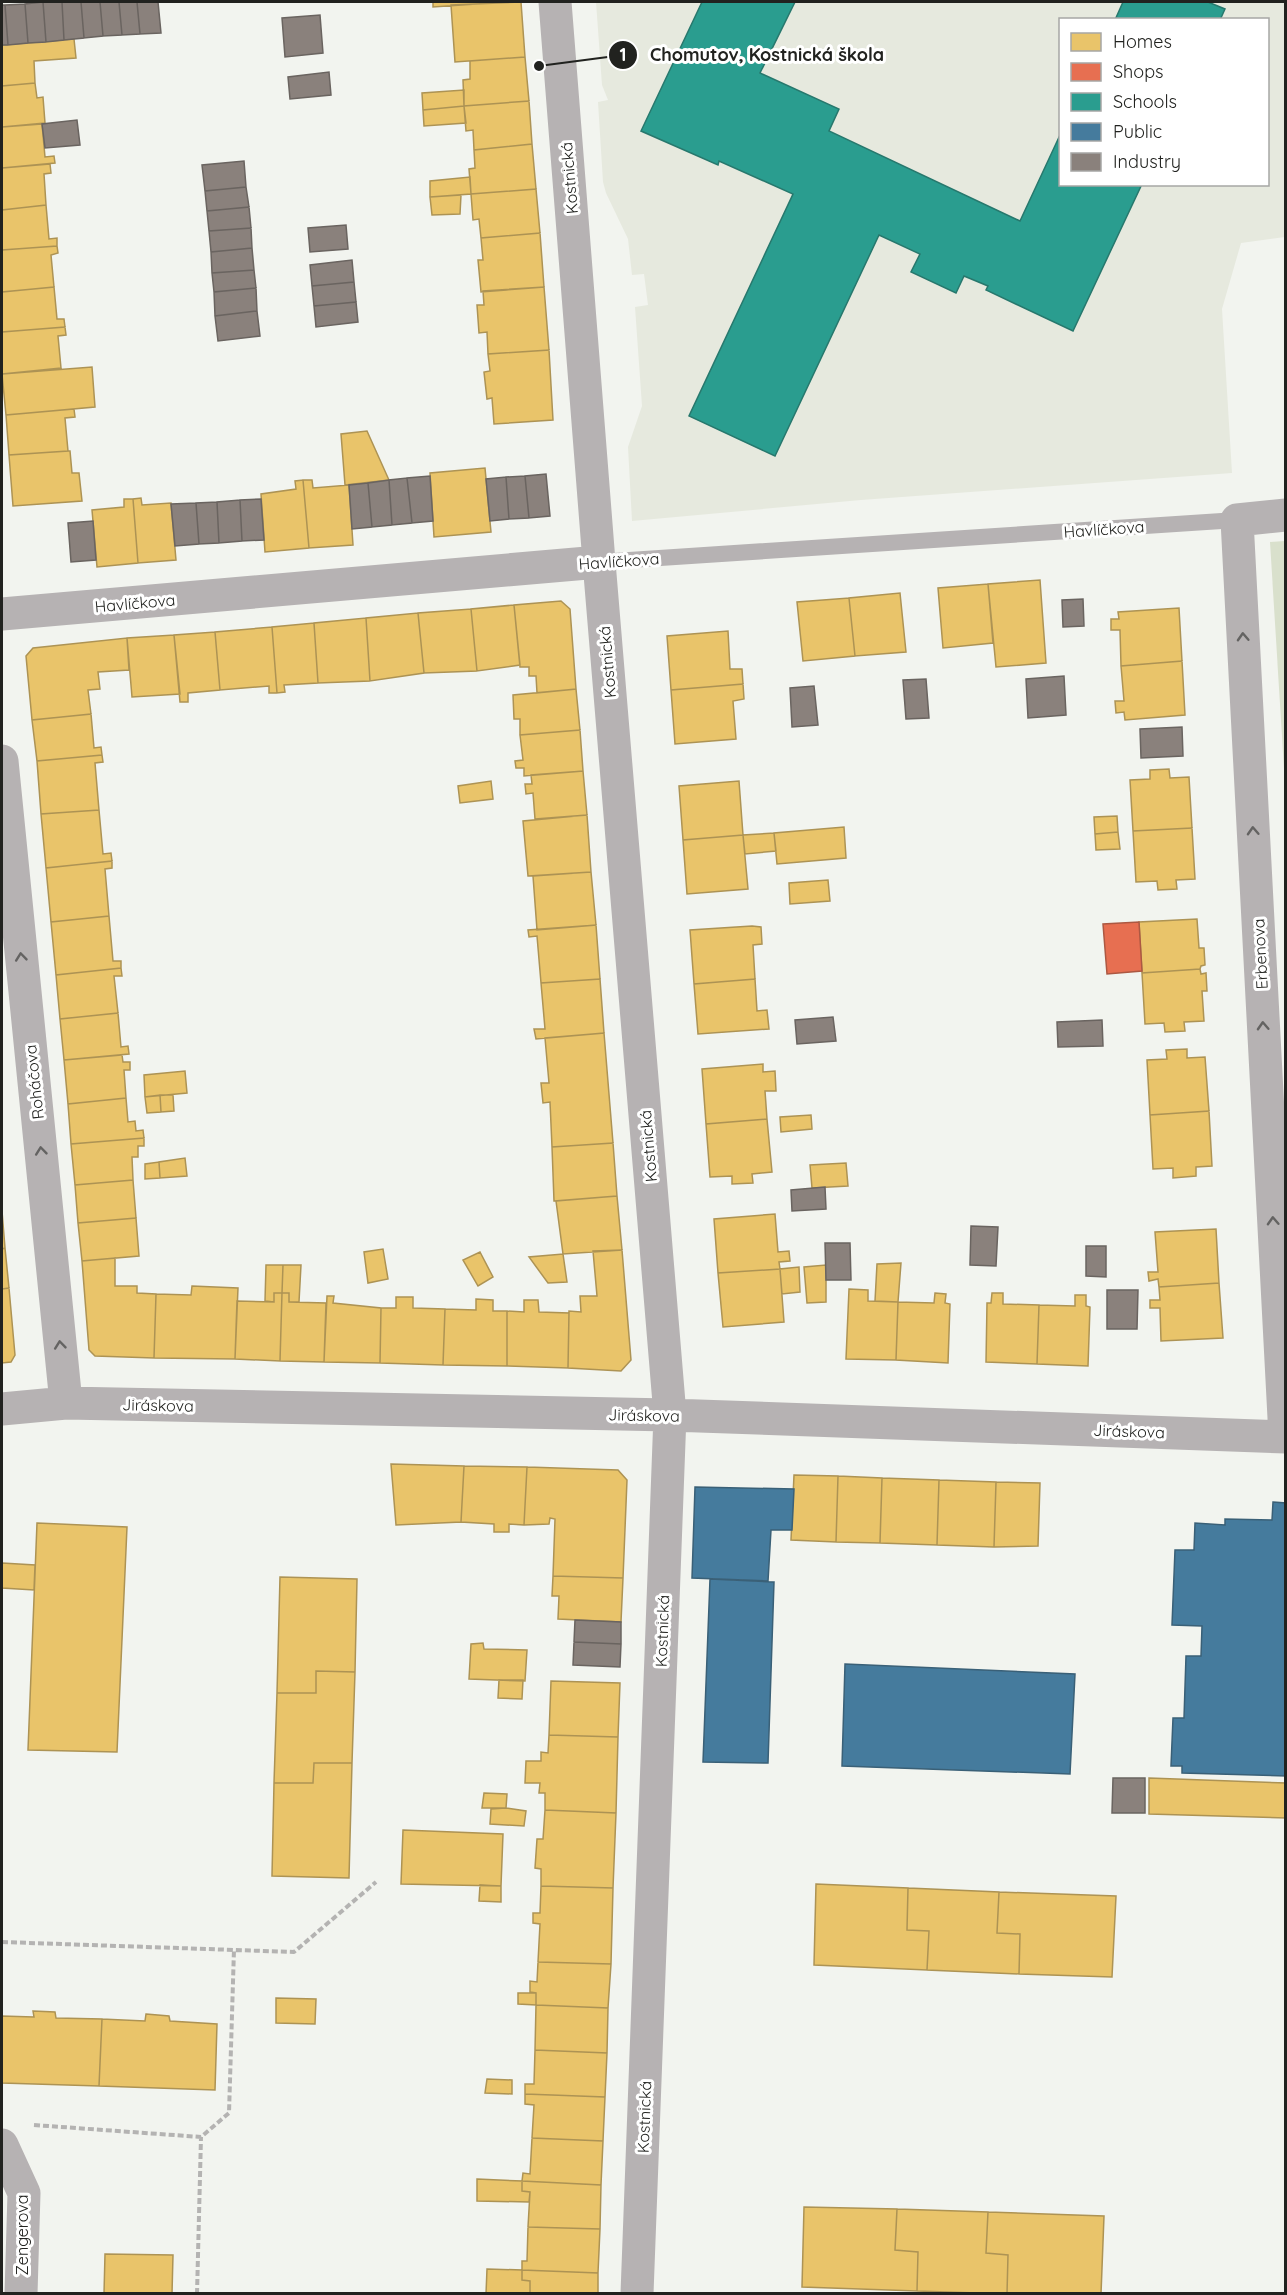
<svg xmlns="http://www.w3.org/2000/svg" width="1287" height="2295" font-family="Quicksand,sans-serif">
  <rect width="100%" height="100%" fill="#f2f4ef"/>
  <!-- built -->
  <path fill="#e6e9de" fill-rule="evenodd" d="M596,2H1285V237L1241,243L1222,309L1232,473L861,500L632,521L628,447L642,406L635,307L648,305L644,274L632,275L628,239L606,193L603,182L598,102L608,100L602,85ZM1060,20H1268V184H1060Z"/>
  <!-- green -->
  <path fill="#d9e0cc" d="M1285,541H1286L1285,785L1270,542Z"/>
  <!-- homes -->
  <path fill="#e9c46a" stroke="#ad9354" stroke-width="1.5" d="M433,2H506L433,7Z
    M521,2L525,57L455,62L451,5Z
    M74,39L76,58L34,61L35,83L2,86V45Z
    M525,57L529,101L464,106L463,80L470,79V61Z
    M35,83L37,98L43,97L45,123L2,127V86Z
    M464,90V106L423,110L422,93Z
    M529,101L532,144L474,150L473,130L466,131L464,106Z
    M464,106L466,123L424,126L423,110Z
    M42,124L45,157L54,156L55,163L2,168V127Z
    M532,144L536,189L471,194L469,169L475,168L474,150Z
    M50,164L51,173L44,174L46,205L2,210V168Z
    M470,177L471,194L430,197V181Z
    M536,189L540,233L481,238L479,219L473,220L471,194Z
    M461,195L460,214L432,215L430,197Z
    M46,205L49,239L57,238V246L2,250V210Z
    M540,233L544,287L481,292L478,260H483L481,238Z
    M57,246L58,253L51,255L54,287L2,292V250Z
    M54,287L57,319H64L65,327L2,332V292Z
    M544,287L549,350L488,354L487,332L479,333L477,305H484L483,291Z
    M65,327L66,335L58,336L61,368L2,374V332Z
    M549,350L553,420L494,424L492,398L487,399L484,372L490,371L488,354Z
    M92,367L95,407L6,415L2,374Z
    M74,409L75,417L65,418L68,451L9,455L6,415Z
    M367,431L389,480L345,485L341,434Z
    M68,451H70L72,473H79L82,501L13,506L9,455Z
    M485,468L491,532L434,537L430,473Z
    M303,480H312L313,488L349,485L353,545L309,548Z
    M303,480L309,548L265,552L261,494L296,489L295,481Z
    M141,498L142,505L171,503L176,560L138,563L133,499Z
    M124,499H133L138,563L97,567L92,510L124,507Z
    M1040,580L1046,663L996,667L988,584Z
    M988,584L993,643L943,648L938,588Z
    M900,593L906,652L855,656L849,598Z
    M849,598L855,656L803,661L797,602Z
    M561,601L570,609L576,689L537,693L536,676H529V667H520L514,605Z
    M514,605L520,665L477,671L471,609Z
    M1179,608L1182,661L1121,666L1120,630H1111V619H1119L1118,612Z
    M471,609L477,671L424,673L418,613Z
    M418,613L424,673L370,681L366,618Z
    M366,618L370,681L318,683L314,623Z
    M314,623L318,683L284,685L285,692L277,693L272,627Z
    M272,627L277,693H269V686L220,690L215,632Z
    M728,631L730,669H742L743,684L671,690L667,636Z
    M215,632L220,690L188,693V702H180L174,635Z
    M174,635L180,694L132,697L127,638Z
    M127,638L129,670L98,672L100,689L88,690L91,714L32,720L26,656L33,648Z
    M1182,661L1185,715L1125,720L1124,712L1116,713L1115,701H1124L1121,666Z
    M743,684L744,699L733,701L736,739L675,744L671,690Z
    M576,689L580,730L520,735V719H514L513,695Z
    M91,714L94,748L101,747L102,755L37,761L32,720Z
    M580,730L583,771L524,776V768H516L515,761L523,760L520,735Z
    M102,755L103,762L95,763L99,810L41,814L37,761Z
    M1169,769L1170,778L1189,777L1192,828L1133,831L1130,780L1150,779V770Z
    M583,771L587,815L535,819L533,793L526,794L525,784H532L531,775Z
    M491,781L493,799L460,803L458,786Z
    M739,781L743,835L683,840L679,786Z
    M99,810L103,854L111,853L112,861L46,868L41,814Z
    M587,815L591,872L528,876L523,821Z
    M1117,816L1118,832L1095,834L1094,817Z
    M844,827L846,858L777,864L774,833Z
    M1192,828L1195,879L1176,880L1177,889L1158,890L1157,881L1136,882L1133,831Z
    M1118,832L1120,849L1096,850L1095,834Z
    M774,833L776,851L745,854L743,835Z
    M743,835L748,889L687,894L683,840Z
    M112,861V868L105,869L109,916L51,922L46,868Z
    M591,872L596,925L537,930L533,876Z
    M828,880L830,901L790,904L789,883Z
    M109,916L113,961H121V968L56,975L51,922Z
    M1197,919L1199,948H1204L1205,965L1201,966L1200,969L1142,973L1139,922Z
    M596,925L600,979L541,983L537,936L529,937L528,930Z
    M752,926L761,927L762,944L753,945L755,979L694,984L690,930Z
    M121,968L122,976H114L118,1013L60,1019L56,975Z
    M1200,969L1201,974L1206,973L1207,991H1202L1204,1021L1184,1022L1185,1031L1165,1032L1164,1023L1145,1024L1142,973Z
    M600,979L604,1033L536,1039L534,1029H545L541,983Z
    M755,979L757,1011L767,1010L769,1029L698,1034L694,984Z
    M118,1013L121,1047L128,1046L129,1054L64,1060L60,1019Z
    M604,1033L613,1143L552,1147L550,1102L543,1103L541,1083H549L545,1038Z
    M1187,1049V1058L1205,1057L1209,1111L1150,1115L1147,1060L1167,1059L1166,1050Z
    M122,1055L123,1062H130V1070H124L126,1098L68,1104L64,1060Z
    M763,1064V1072L775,1071L776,1091H765L767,1119L706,1124L702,1069Z
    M185,1071L187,1093L145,1097L144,1075Z
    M160,1095L161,1112L147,1113L145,1097Z
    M160,1095H173L174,1111L161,1112Z
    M126,1098L128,1122L135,1121L136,1131L143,1130L144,1138L71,1144L68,1104Z
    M1209,1111L1212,1166L1196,1167V1176L1173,1178V1168L1153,1169L1150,1115Z
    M811,1115L812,1129L781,1132L780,1117Z
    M767,1119L772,1172L752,1174L753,1183L732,1184V1176L710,1177L706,1124Z
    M144,1138V1146H138V1157H132L133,1180L75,1185L71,1144Z
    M613,1143L617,1196L554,1201L552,1147Z
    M185,1158L187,1176L160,1178L159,1162Z
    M159,1162L160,1178L145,1179V1164Z
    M846,1163L848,1186L812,1188L810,1165Z
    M133,1180L136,1218L78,1223L75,1185Z
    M617,1196L622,1250L563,1254L556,1201Z
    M2,1211L5,1248L2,1249Z
    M775,1214L778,1252L789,1251L790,1261L779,1262L780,1269L718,1273L714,1219Z
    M136,1218L139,1256L82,1261L78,1223Z
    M1216,1229L1219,1283L1159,1287L1158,1279L1149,1281L1148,1272H1158L1155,1232Z
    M5,1248L9,1288L2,1289V1249Z
    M383,1249L388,1279L368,1283L364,1252Z
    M622,1250L631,1360L621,1371L568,1368L569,1311L581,1312L580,1296H597L593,1251Z
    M480,1252L493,1277L478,1286L463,1260Z
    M563,1254L567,1282L548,1283L529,1257Z
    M115,1258V1286H137V1293L156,1294L154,1358L95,1356L89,1350L82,1261Z
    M901,1263L898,1302L875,1301L877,1264Z
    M266,1265H283L282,1293H274V1302L265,1301Z
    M283,1265H301L299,1302H289V1293H282Z
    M826,1265V1302L807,1303L804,1267Z
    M799,1267L800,1292L782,1294L780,1269Z
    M780,1269L784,1322L723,1327L718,1273Z
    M1219,1283L1223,1338L1161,1341L1160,1308H1150V1300H1160L1159,1287Z
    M192,1286L238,1288L235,1359L154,1358L156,1294L191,1295Z
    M9,1288L15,1355L11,1362L2,1363V1289Z
    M849,1289L868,1290V1301L898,1302L896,1360L846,1359Z
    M274,1293H282L280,1361L235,1359L237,1301L274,1302Z
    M282,1293H289V1302L326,1303L324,1362L280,1361Z
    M935,1293L946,1294L945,1303L950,1304L948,1363L896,1360L898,1302L934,1303Z
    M992,1293H1003V1304L1039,1305L1037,1364L986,1362L987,1303H991Z
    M1075,1295H1086V1306L1090,1307L1088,1366L1037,1364L1039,1305L1075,1306Z
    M327,1296H334L333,1303L381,1308L380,1363L324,1362Z
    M396,1297H413V1308L445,1309L443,1365L380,1363L381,1308H396Z
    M476,1299L493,1300V1311H507V1366L443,1365L445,1309L476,1310Z
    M524,1300H538L539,1312L569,1313L568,1368L507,1366V1311L524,1312Z
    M391,1464L464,1466L461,1522L396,1525Z
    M464,1466L527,1467L524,1525L509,1524V1532H494V1524L461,1522Z
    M527,1467L618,1470L627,1480L623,1578L553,1576L555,1519L550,1518L549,1524L524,1525Z
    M794,1475L838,1476L836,1542L791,1540Z
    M838,1476L882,1478L880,1543L836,1542Z
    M882,1478L939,1480L937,1545L880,1543Z
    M939,1480L996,1482L994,1547L937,1545Z
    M996,1482L1040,1483L1038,1546L994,1547Z
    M37,1523L127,1527L117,1752L28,1750Z
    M2,1563L35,1565L34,1590L2,1588Z
    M553,1576L623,1578L621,1622L558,1619L559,1596H552Z
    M280,1577L357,1579L355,1672L316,1671V1693H277Z
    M483,1643L484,1649L527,1650L525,1681L469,1679L471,1644Z
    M316,1671L355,1672L352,1763H314L313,1783H274L277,1693H316Z
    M499,1680H523L522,1699L498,1698Z
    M551,1681L620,1683L618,1737L549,1735Z
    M549,1735L618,1737L616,1813L545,1810V1793H539L540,1783H525L526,1761H541V1752L548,1753Z
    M314,1763H352L349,1878L272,1876L274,1783H313Z
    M1149,1778L1286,1783V1818L1149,1814Z
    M484,1793L507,1794L506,1808H482Z
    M506,1808L526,1811L524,1826L490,1824L491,1809Z
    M545,1810L616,1813L613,1888L541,1886V1869L535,1868L537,1839H543Z
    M403,1830L503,1834L501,1886L401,1884Z
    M816,1884L908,1888L907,1930L929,1931L927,1970L814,1965Z
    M480,1885L501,1886V1902L479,1901Z
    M541,1886L613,1888L611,1964L538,1962L540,1924L533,1923V1913H540Z
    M908,1888L999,1892L997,1933L1020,1934L1019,1974L927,1970L929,1931L907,1930Z
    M999,1892L1116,1896L1112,1977L1019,1974L1020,1934L997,1933Z
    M538,1962L611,1964L608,2008L536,2005V1993L530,1992V1981L537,1982Z
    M518,1993H536V2005L518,2004Z
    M276,1998L316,1999L315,2024L276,2023Z
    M536,2005L608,2008L607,2053L535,2050Z
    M33,2011L55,2012L56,2018L102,2019L99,2086L2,2083V2016L34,2017Z
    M146,2014L169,2016L170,2021L217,2024L215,2090L99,2086L102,2019L145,2021Z
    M535,2050L607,2053L605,2097L525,2094V2084H534Z
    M487,2079L512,2080V2094L485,2093Z
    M525,2094L605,2097L603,2141L532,2138L534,2105L525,2104Z
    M532,2138L603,2141L601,2185L522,2181L523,2173L530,2174Z
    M477,2179L522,2181V2191L530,2192L529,2202L477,2201Z
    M522,2181L601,2185L600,2229L528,2227L530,2192L522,2191Z
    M804,2207L897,2209L895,2250L918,2252L917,2291L802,2287Z
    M897,2209L988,2212L986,2253L1008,2255L1007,2294L917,2291L918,2252L895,2250Z
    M988,2212L1104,2216L1101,2294H1007L1008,2255L986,2253Z
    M528,2227L600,2229L598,2273L522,2270V2261H527Z
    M105,2254L173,2255L172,2294H104Z
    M487,2269L522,2270V2280L530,2281V2294H486Z
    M522,2270L598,2273V2294H530V2281L522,2280Z"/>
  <!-- shops -->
  <path fill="#e76f51" stroke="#ac5842" stroke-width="1.5" d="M1139,922L1142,971L1107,974L1103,924Z"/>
  <!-- schools -->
  <path fill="#2a9d8f" stroke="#27786d" stroke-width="1.5" d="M702,2H795L760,73L839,109L829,131L1020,221L1060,135V184H1142L1073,331L986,290L988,286L964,276L956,293L911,272L920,254L879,235L775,456L689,416L793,194L719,161L718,165L641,131Z
    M1123,2H1208L1225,9L1220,20H1115Z"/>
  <!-- public -->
  <path fill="#457b9d" stroke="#3a6077" stroke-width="1.5" d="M695,1487L794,1489L792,1530H771L768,1581L692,1578Z
    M1273,1502L1286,1503V1776L1182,1773V1766H1171L1173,1718H1184L1186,1656H1201L1202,1626L1172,1625L1175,1550H1194L1195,1523L1225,1525V1519L1272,1520Z
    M710,1579L774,1582L768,1763L703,1762Z
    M845,1664L1075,1674L1070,1774L842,1766Z"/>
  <!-- industry -->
  <path fill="#8a817c" stroke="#6a6460" stroke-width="1.5" d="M43,2H62L64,40L46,42Z
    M43,2L46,42L28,43L25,4Z
    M62,2H81L84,38L64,40Z
    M81,2H100L103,36L84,38Z
    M100,2H119L122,35L103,36Z
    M119,2H137L140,34L122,35Z
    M137,2H158L161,33L140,34Z
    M25,4L28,43L8,45L5,5Z
    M2,5H5L8,45H2Z
    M320,15L323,53L285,57L282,18Z
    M329,72L331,95L290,99L288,77Z
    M77,120L80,145L45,148L42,124Z
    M244,161L246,187L205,191L202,165Z
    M246,187L249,207L207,211L205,191Z
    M249,207L251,228L209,231L207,211Z
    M346,225L348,249L310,252L308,228Z
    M251,228L252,248L211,252L209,231Z
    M252,248L254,270L212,273L211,252Z
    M352,260L354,282L312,286L310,265Z
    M254,270L256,288L214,292L212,273Z
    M354,282L356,302L314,306L312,286Z
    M256,288L257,311L215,316L214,292Z
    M356,302L358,322L316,327L314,306Z
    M257,311L260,336L218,341L215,316Z
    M546,474L550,516L529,518L525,476Z
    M430,476L433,521L412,523L407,478Z
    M525,476L529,518L509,519L506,477Z
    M506,477L509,519L490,521L486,479Z
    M407,478L412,523L392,525L389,480Z
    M389,480L392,525L372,527L368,483Z
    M368,483L372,527L352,529L349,485Z
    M261,499L264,540L242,541L240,500Z
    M240,500L242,541L219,543L217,502Z
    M217,502L219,543L199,544L196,503Z
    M196,503L199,544L175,546L171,504Z
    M93,521L96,560L71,562L68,523Z
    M1083,599L1084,626L1063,627L1062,600Z
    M1064,676L1066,715L1028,718L1026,679Z
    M926,679L929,718L906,719L903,680Z
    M814,686L818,725L792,727L790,688Z
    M1182,727L1183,756L1141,758L1140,729Z
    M833,1017L836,1041L797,1044L795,1020Z
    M1102,1020L1103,1046L1058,1047L1057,1022Z
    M825,1187L826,1209L792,1211L791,1190Z
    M971,1226L998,1227L996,1266L970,1265Z
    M825,1243H850L851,1280H826Z
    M1086,1246H1106V1277L1086,1276Z
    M1107,1290H1138L1137,1329H1107Z
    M575,1620L621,1622V1644L574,1642Z
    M574,1642L621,1644L620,1667L573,1665Z
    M1113,1778H1145V1813H1112Z"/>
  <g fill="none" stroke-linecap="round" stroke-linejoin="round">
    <!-- path -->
    <path stroke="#b4b3b2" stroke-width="4" stroke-dasharray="6 3" stroke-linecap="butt" d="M2,1942L294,1952L376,1882
      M34,2125L201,2137L229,2113L234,1949
      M197,2294L201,2137"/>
    <!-- service -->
    <path stroke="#b6b2b3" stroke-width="16" d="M599,562L1237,520"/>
    <!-- minor -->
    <path stroke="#b6b2b3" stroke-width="33" d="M555,2L599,562L670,1415L637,2294
      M2,614L599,562
      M2,761L66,1403
      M2,1409L66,1403L670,1415L1286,1437
      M1285,1437L1237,520L1286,515
      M2,2145L24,2193L21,2294"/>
  </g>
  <!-- one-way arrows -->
  <defs><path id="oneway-chevron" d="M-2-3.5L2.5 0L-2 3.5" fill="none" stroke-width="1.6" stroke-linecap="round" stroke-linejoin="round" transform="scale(1.5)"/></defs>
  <g stroke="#646362">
    <use href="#oneway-chevron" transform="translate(1243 637) rotate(-93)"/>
    <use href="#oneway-chevron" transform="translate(1253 831) rotate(-93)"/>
    <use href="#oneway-chevron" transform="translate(21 957) rotate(-96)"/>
    <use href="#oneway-chevron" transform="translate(1263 1026) rotate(-93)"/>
    <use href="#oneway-chevron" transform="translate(41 1151) rotate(-96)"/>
    <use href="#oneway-chevron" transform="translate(1273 1221) rotate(-93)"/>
    <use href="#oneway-chevron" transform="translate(60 1345) rotate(-96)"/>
  </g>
  <g text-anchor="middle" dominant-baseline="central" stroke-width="6" stroke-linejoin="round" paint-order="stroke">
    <!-- street labels -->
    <g font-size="16" fill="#21221f" stroke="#fff">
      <text transform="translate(569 178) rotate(-95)">Kostnická</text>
      <text transform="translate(1104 529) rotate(-4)">Havlíčkova</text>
      <text transform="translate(619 561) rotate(-4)">Havlíčkova</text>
      <text transform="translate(135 603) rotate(-5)">Havlíčkova</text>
      <text transform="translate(607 662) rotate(-95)">Kostnická</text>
      <text transform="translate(1260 954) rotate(-93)">Erbenova</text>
      <text transform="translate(34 1082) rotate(-96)">Roháčova</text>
      <text transform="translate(648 1146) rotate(-95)">Kostnická</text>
      <text transform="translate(158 1405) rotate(1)">Jiráskova</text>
      <text transform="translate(644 1415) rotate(1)">Jiráskova</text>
      <text transform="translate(1129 1431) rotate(2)">Jiráskova</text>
      <text transform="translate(662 1631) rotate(-88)">Kostnická</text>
      <text transform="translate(644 2117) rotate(-88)">Kostnická</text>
      <text transform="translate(22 2235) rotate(-90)">Zengerova</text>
    </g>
  </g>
  <!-- callouts -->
  <path fill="none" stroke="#21221f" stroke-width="2" d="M539 66L623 55"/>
  <g fill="#21221f" stroke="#fff" stroke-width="2">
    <circle cx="539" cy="66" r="6"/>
    <circle cx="623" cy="55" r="15"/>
  </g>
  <g font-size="18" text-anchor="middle" font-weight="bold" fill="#fff">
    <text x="623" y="61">1</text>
  </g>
  <g font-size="18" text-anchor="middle" font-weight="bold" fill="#21221f" stroke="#fff" stroke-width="6" stroke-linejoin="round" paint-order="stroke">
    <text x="767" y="61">Chomutov, Kostnická škola</text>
  </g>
  <!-- border -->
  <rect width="1287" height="2295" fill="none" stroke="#21221f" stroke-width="6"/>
  <!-- legend -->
  <rect x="1059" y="18" width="210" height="168" fill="#ffffff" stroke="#a6a7a5" stroke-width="1.5"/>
  <rect x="1071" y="33" width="30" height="18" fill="#e9c46a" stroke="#a6a7a5" stroke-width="1.5"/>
  <text x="1113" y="48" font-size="18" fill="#21221f">Homes</text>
  <rect x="1071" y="63" width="30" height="18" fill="#e76f51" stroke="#a6a7a5" stroke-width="1.5"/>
  <text x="1113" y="78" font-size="18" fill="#21221f">Shops</text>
  <rect x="1071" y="93" width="30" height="18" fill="#2a9d8f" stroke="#a6a7a5" stroke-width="1.5"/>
  <text x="1113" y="108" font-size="18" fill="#21221f">Schools</text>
  <rect x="1071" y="123" width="30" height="18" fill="#457b9d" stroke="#a6a7a5" stroke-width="1.5"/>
  <text x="1113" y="138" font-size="18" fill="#21221f">Public</text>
  <rect x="1071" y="153" width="30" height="18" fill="#8a817c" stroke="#a6a7a5" stroke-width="1.5"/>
  <text x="1113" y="168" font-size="18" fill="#21221f">Industry</text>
</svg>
